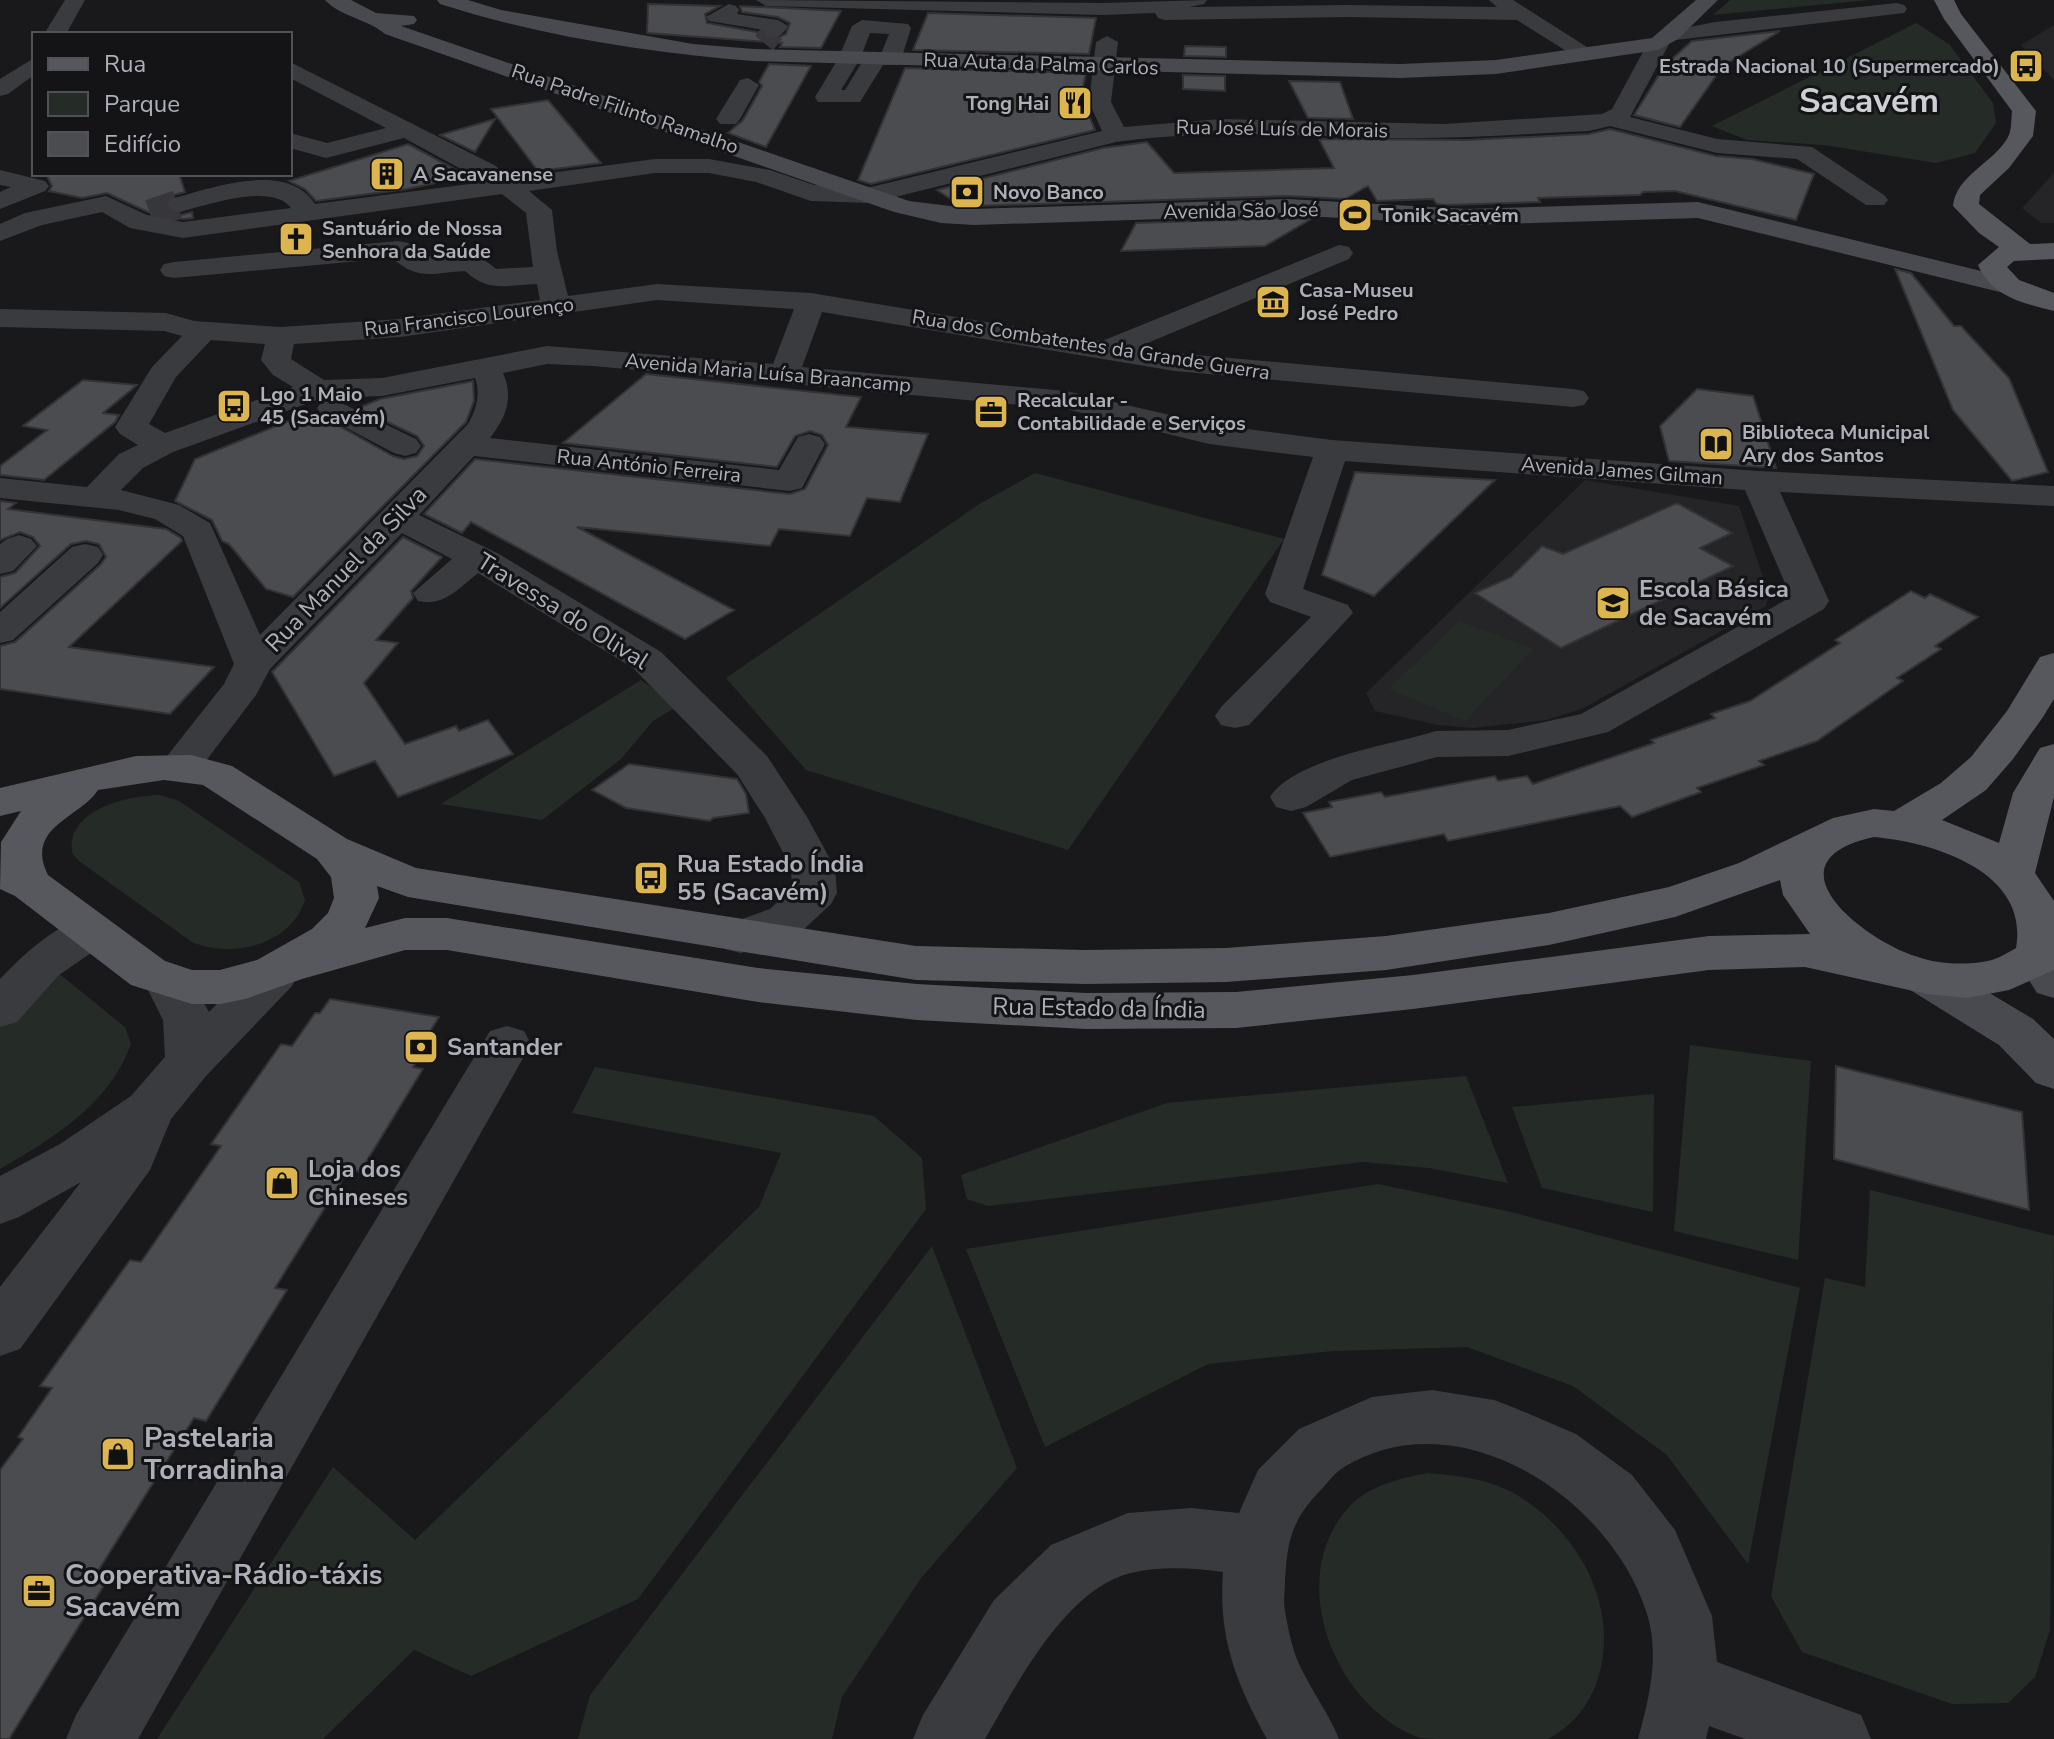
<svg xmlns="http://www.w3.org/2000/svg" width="2054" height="1739" font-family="'Nunito Sans',sans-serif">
  <rect width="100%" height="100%" fill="#19191b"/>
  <!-- built -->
  <path fill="#252528" d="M2054,25V80L2021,45Z
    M2054,173V223H2041L2022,208Z
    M1585,480L1739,506L1769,595L1766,606L1582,709L1546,720L1472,728L1438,725L1375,711L1366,693Z"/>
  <!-- green -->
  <path fill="#252c27" d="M1730,0H1869L1713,15Z
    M1916,23L1949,44L1993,103L1996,123L1975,153L1936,163L1824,145L1747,140L1712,126Z
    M1035,473L1284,539L1068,850L806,770L726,678L981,503Z
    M1459,621L1533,649L1465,721L1389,689Z
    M641,680L678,706L653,721L621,759L542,820L441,804Z
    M160,795L179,801L299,882L305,900C291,945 232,959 192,942L79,861L72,853C66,809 127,796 160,795Z
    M57,972L125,1027L131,1044C109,1105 53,1138 0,1169V1022Z
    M1690,1045L1811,1061L1798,1260L1674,1231Z
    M595,1067L874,1116L922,1158L926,1209L638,1599L471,1676L414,1650L323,1739H157L333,1467L415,1540L759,1207L781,1153L572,1113Z
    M1466,1076L1508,1183L1429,1168L1363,1162L988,1206L967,1199L961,1175L1167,1103Z
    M1654,1094L1653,1212L1542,1188L1512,1107Z
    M1378,1184L1511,1212L1800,1288L1748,1564L1667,1455L1573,1386L1467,1347L1333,1351L1208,1364L1045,1447L966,1249Z
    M1870,1190L2054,1236L2050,1630L2035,1677L2008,1703L1952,1704L1802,1652L1771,1596L1825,1278L1865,1287Z
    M932,1246L1017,1468L921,1578L842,1697L832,1739H578L590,1695Z
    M1427,1473C1457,1476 1488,1478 1515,1494C1577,1530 1619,1604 1599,1675C1591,1703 1574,1725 1548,1739C1517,1739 1487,1739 1456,1739C1445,1739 1430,1739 1420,1738C1334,1707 1283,1577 1350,1506C1370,1485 1399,1479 1427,1473Z"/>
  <!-- building -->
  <path fill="#4b4c50" stroke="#333336" stroke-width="2" d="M648,4L720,6L705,14L707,23L762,33L765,39L773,40L786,34L790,23L778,17L742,12L740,6L841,11L821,48L780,47L782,43L647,33Z
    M928,13L1096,18L1089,54L913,50Z
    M1780,31L1723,66L1680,127L1634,115L1665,65L1692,41Z
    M1185,46L1226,47V57L1184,56Z
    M769,64L811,66L766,147L728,133L743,120L762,86L759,82Z
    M905,68L1086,73L1081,96L1095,130L871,184L858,180Z
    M1183,75L1225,76V91L1183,89Z
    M1289,81L1340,82L1353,119L1308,118Z
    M548,100L601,163L538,171L491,109Z
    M495,119L475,152L440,135Z
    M1610,129L1716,156L1752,159L1814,174L1796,220L1675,191L1643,192L1640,195L1538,198L1540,202L1446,205L1437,204L1433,199L1377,201L1368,186L1345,199L1287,196L974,206L958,204L937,190L1103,148L1147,142L1174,173L1334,168L1319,139L1466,140L1589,134Z
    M408,144L462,173L460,178L407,189L316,201L305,189L289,181Z
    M46,174H179L185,192L170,196L164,204L170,212L181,215L192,212L193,218L183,219L148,212L107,193L82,198L49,191L52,186Z
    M1287,218L1311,219L1265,246L1121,251L1136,223Z
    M1895,269L1911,273L1954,326H1961L2009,378L2048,472L2012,481L1953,410Z
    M646,374L861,397L846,427L928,434L900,502L867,498L850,536L779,529L770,546L577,527L734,610L685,639L471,522L462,533L424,514L475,459L790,494L805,489L828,445L822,435L810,431L795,436L777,467L563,443Z
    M83,380L137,385L103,413L119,415L115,422L44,480L0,475V466L47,430L23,426Z
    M473,381L474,401L466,422L293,597L266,589L229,544L222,541L212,520L175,501L195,459L303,415L318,414L393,456L404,459L417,456L424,446L417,436L358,408L380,399Z
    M1697,389L1753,396L1776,468L1669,461L1660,426Z
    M1355,472L1404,475L1495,480L1374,596L1322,575Z
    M0,501L16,503L8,509L166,529L181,538L182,541L69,647L214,667L170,714L0,689V646L15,642L100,565L106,557L99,544L86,541L71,544L0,608V577L15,573L40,546L33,537L20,532L0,540Z
    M1677,503L1732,533L1700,548L1733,566L1561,648L1475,593L1511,577L1542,546L1563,554Z
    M403,537L442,557L411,591L413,598L376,640L398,643L364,683L405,744L456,726L459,731L488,720L513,754L398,797L375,761L334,776L272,672Z
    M1911,591L1925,598L1930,594L1978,617L1935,646L1941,649L1897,678L1903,681L1817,741L1759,761L1764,765L1697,788L1701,792L1632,817L1620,806L1448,841L1444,834L1330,857L1303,813L1332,807L1329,802L1381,792L1385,797L1495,776L1498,781L1527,776L1533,784L1654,743L1651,740L1715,718L1711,714L1750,701L1840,643L1835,640Z
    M629,764L737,779L746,794L749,813L713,818L710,821L626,808L592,790Z
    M330,999L439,1017L429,1033H434L413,1067L423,1069L360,1172L349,1169L275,1288L287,1290L206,1421L194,1418L98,1571L111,1574L9,1739H0V1470L23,1439L18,1437L52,1388L40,1386L130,1260L141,1262L221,1146L211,1144L281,1044L292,1046L315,1013H320Z
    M1836,1066L2022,1112L2029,1210L1834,1159Z"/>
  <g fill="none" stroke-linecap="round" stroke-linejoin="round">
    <!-- street-tunnel-far1 -->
    <path stroke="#37373b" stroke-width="23" stroke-dasharray="23 11" stroke-linecap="butt" d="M764,43L773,32"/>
    <!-- street-tunnel -->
    <path stroke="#37373b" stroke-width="29" stroke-dasharray="29 14" stroke-linecap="butt" d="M150,214L180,204"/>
    <!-- street -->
    <path fill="#3a3b3f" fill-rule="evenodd" d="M65,0H85L66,34H44Z
      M756,0L1103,3L1207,0L1204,4L1189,7L1348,5L1497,7L1489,0H1513L1598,54L1587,60L1579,59L1517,20L1348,17L1165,20L1158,18L1155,13L1103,15L766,6Z
      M1897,3L1904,5L1907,9L1904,13L1667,41L1669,44L1630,117L1717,139L1812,147L1884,195L1888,200L1884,205H1866L1797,159L1717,153L1610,126L1589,131C1523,134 1458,139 1392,138C1300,136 1208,129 1116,142L871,203L811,201L756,182L709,173H655L529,191L552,210L557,251L568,296L657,284L811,293L1102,341L1339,245L1349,247L1353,253L1349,259L1138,347L1175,353L1573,389L1584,391L1589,398L1584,405L1573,407L1175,371L822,312L802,367L1066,391L1209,424L1332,440L1758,471L2054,486V506L1780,492L1829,601L1824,609L1608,732L1508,756L1437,757L1352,780L1306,807L1291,811L1276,807L1270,797C1293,761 1382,746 1422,735L1436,731L1508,730L1581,714L1791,597L1745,490L1345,461L1303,589L1348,605L1353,613L1249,725L1235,728L1221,725L1215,716L1221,707L1311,617L1270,602L1265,594L1313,457L1209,444L1066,409L593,366L547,364L503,373C514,397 506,418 490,438L779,470L798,437L809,434L820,437L825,444L802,488L790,491L474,456L419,515L499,554L661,652L767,756L807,817L835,868L837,893L831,904L802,931L741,953L725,949L718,937L725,925L770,909L792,888L791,868L765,818L737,774L633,668L478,573C459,588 444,607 418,601L413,593L452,559L402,533L270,669L256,695L196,774L181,778L166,774L160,765L224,684L234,664L183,536L155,519L119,510L0,498V478L87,487L119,454L138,445L120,434L115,427L152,367L182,336L164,331L0,327V309L166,313L194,321L281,327L400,319L540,300L537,284C506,285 489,293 465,271C432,273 418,281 392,258L174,278L164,276L160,270L164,264L174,262L398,241L408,243L423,257C455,255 471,247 496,269L533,267L526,213L502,194L183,238L130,228L102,212L42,225L0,241V224L25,213L106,196L147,215L183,222L291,208C273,182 206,205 180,212L171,209L167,204L171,199C212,188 287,160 315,204L485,182L404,138L326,158L290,148V133L327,143L386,128L290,78V62L494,165L512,178L655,159H709L770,170L814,185L871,187L1102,131L1089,102L1096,42L1107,36L1118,42L1111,102L1124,127L1221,119L1444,124L1602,114L1612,109L1650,39H1663L1661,36L1665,32L1715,22ZM657,300L794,309L773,364L547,346L382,378L324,380L291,359L294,344L400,337ZM211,340L265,344L261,360L273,375L293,387L165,433L149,424L176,377ZM475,378C481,394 476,410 468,424L260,635L210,523L179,505L121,490L143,468L173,452L322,398L382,396Z
      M729,4L736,6L739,10L737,14L778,20L788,26C782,36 777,39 766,36L764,30L709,21L706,17Z
      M862,20L908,24L911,28L901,60L898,65H883L860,102H818L815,97L838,59L852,26ZM870,33L889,34L881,54H867L845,90H841L860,59Z
      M34,58V75L8,94L0,96V79Z
      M748,78L759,85L740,119L736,124H720L716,119L740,80Z
      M0,170L45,181L49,186L45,191L0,209V192L11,187L0,185Z
      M333,399L416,439L421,446L416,453L405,456L394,453L322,415L317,408L322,401Z
      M19,535L31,539L37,546L13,571L0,574V544L7,539Z
      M85,544L98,547L103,555L98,563L13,640L0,643V612L72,547Z
      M91,915L107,920L114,931L107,942L59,975L17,1022L0,1027V979C26,952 55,925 91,915Z
      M275,957L292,962L298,974L292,986L206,1076L171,1119L150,1170L20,1349L0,1356V1287L81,1182L19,1217L0,1224V1176L60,1144L131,1096L165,1057L163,1020L144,982L151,970L168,965L185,970L209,1012L258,962Z
      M507,1026L524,1031L531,1044L138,1739H66L76,1715L490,1031Z
      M1432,1390L1494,1400L1515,1408L1576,1434L1632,1475L1675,1530L1712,1616L1717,1662L1861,1715L1871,1739H1745L1709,1726L1706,1739H1638C1649,1699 1660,1655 1647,1614C1611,1498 1459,1397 1344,1467C1334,1473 1326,1485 1318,1493C1291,1521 1287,1544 1285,1581C1285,1591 1283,1602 1285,1611C1288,1628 1292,1649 1299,1664C1311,1690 1328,1712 1339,1739H1267C1236,1683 1218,1637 1223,1572C1194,1568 1160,1566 1131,1573C1065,1589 1017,1684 985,1739H913L923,1715L994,1600L1051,1545L1128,1513L1191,1508L1239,1513L1258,1470L1299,1429L1372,1397Z"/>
    <!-- secondary -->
    <path fill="#494a4f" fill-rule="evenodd" d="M325,0H351L376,13L414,16L417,20L414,24L401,26L909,201L974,209L1287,199L1466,209L1698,202L2018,280L2022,286L2018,292L2008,294L1698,218L1466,225L1287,215L974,225L941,223L894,212L385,34C368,19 341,17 325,0Z
      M437,0H468L501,10L693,44L754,49L1400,64L1496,60L1652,38L1696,0H1718L1678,39L1658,50L1496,74L1400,78L754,61C649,53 540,36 440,4Z
      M2038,941L2054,946V998L2037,993L2015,958L2022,946Z
      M1924,959L1941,964L2033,1019L2054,1039V1089L2036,1083L1999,1045L1907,988L1901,976L1907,964Z"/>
    <!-- primary -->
    <path fill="#57585e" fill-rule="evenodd" d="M1934,0H1954L1961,14L2036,111L2033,136L2009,168L1980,195L1979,204L2030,244L2054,243V259L2014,261L2007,267L2019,280L2054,293V311C2023,303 1992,297 1978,265L1999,247L1979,233L1953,206C1956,175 1994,163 2008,137C2012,130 2011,119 2012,111L1944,19Z
      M2054,653V699L2043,717L2013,759L1986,790L1942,820L1999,843L2013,793L2040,748L2054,744V797L2035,873L2054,901V970L2009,990L1967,998L1927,994L1805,967L1709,970L1413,1009L1236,1028L1086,1029L917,1020L758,1002L447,950H405L302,979L245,999L220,1004H192L131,985L15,896L0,889L1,842L21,811L0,816V788L136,756L191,755L232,766L347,839L416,868L916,946L1085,950L1226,948L1386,936L1549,913L1669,887L1739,863L1833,818L1874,809L1894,811L1941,783L1971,757L2007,711L2040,657ZM164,780L203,785L317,859L331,877L334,898L328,913L312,929L257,960L220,970H192L165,961L48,875C24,827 80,818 98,790ZM1874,837C1932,842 2030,871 2016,948C2006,954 1994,961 1982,962C1960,965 1936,964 1915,956C1861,938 1764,861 1874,837ZM1780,880L1783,895L1810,934L1709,936L1413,975L1236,992L1086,993L917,984L758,968L447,918H405L365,928L379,898L377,886L408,897L916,980L1085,984L1226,982L1386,970L1549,945L1675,917Z"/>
  </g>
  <!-- icons -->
  <defs>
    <g id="bus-square" transform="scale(1.8)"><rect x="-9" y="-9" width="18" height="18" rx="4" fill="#ddb54f" stroke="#141416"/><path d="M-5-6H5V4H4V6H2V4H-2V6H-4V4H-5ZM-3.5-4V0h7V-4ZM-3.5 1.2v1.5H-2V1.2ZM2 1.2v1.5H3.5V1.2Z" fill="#111"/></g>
    <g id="restaurant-square" transform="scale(1.8)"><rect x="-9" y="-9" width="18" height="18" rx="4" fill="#ddb54f" stroke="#141416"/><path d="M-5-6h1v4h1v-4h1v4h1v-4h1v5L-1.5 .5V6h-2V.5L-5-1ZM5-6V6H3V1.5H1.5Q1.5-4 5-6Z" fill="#111"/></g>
    <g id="building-square" transform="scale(1.8)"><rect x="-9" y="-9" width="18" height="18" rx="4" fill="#ddb54f" stroke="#141416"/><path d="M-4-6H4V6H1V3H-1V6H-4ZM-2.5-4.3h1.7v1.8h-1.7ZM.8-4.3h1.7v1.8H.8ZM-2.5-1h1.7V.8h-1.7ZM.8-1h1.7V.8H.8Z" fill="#111"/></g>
    <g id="bank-square" transform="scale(1.8)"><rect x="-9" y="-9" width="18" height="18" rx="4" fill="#ddb54f" stroke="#141416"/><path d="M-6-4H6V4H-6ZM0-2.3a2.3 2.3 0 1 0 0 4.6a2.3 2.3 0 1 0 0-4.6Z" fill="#111"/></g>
    <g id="stadium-square" transform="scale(1.8)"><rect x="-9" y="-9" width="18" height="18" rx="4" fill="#ddb54f" stroke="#141416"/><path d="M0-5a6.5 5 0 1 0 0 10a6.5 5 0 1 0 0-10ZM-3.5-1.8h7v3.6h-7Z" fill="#111"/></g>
    <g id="church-square" transform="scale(1.8)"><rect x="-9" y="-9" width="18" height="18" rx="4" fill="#ddb54f" stroke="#141416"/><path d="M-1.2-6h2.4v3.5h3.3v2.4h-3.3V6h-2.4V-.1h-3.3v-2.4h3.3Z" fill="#111"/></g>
    <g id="museum-square" transform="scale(1.8)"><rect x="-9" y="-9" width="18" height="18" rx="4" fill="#ddb54f" stroke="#141416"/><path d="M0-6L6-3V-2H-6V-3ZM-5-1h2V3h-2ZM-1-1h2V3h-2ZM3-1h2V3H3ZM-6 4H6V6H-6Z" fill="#111"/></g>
    <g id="office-square" transform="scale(1.8)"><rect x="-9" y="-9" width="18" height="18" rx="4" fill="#ddb54f" stroke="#141416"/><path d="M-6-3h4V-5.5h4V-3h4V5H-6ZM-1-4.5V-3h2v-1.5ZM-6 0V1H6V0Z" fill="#111"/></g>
    <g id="library-square" transform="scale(1.8)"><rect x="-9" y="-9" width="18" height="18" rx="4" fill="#ddb54f" stroke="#141416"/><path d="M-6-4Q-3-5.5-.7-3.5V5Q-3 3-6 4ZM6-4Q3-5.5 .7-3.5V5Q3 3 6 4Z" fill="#111"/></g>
    <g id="school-square" transform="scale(1.8)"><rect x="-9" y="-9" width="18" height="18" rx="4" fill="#ddb54f" stroke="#141416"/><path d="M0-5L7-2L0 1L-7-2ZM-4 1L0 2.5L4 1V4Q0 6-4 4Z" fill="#111"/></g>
    <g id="shop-square" transform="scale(1.8)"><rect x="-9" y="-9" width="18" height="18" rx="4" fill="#ddb54f" stroke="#141416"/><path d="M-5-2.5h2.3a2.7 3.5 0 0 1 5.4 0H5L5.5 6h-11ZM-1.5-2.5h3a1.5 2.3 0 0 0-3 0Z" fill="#111"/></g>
  </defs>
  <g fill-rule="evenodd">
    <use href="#bus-square" x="2026" y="66"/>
    <use href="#restaurant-square" x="1075" y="103"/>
    <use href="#building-square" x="387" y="174"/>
    <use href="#bank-square" x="967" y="192"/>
    <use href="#stadium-square" x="1355" y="215"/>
    <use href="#church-square" x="296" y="239"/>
    <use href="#museum-square" x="1273" y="302"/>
    <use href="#bus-square" x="234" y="406"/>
    <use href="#office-square" x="991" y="412"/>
    <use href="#library-square" x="1716" y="444"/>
    <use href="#school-square" x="1613" y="603"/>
    <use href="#bus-square" x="651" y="878"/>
    <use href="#bank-square" x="421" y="1047"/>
    <use href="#shop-square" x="282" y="1183"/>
    <use href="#shop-square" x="118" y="1454"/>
    <use href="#office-square" x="39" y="1591"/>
  </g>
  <g text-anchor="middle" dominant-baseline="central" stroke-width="6" stroke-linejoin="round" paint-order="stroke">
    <!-- far-street labels -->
    <g font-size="20" fill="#adb0b9" stroke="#141416">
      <text transform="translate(1041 64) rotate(2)">Rua Auta da Palma Carlos</text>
      <text transform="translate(625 109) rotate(19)">Rua Padre Filinto Ramalho</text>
      <text transform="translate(1282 129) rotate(1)">Rua José Luís de Morais</text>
      <text transform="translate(1241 211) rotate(-1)">Avenida São José</text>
      <text transform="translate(469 317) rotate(-7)">Rua Francisco Lourenço</text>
      <text transform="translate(1091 345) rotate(9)">Rua dos Combatentes da Grande Guerra</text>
      <text transform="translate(768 373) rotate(5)">Avenida Maria Luísa Braancamp</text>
      <text transform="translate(649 466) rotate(6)">Rua António Ferreira</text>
      <text transform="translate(1622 471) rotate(4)">Avenida James Gilman</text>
    </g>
    <!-- far-poi labels -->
    <g font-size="20" font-weight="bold" fill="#adb0b9" stroke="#141416" text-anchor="start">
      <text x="2000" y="66" text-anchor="end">Estrada Nacional 10 (Supermercado)</text>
      <text x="1049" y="103" text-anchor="end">Tong Hai</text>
      <text x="413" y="174">A Sacavanense</text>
      <text x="993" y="192">Novo Banco</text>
      <text x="1381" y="215">Tonik Sacavém</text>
      <text x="322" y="228">Santuário de Nossa<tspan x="322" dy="23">Senhora da Saúde</tspan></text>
      <text x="1299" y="290">Casa-Museu<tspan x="1299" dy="23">José Pedro</tspan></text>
      <text x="260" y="394">Lgo 1 Maio<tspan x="260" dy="23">45 (Sacavém)</tspan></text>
      <text x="1017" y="400">Recalcular -<tspan x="1017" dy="23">Contabilidade e Serviços</tspan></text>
      <text x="1742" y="432">Biblioteca Municipal<tspan x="1742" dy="23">Ary dos Santos</tspan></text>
    </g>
    <!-- street labels -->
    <g font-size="24" fill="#adb0b9" stroke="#141416">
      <text transform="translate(346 569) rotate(-46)">Rua Manuel da Silva</text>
      <text transform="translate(563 611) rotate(32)">Travessa do Olival</text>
      <text transform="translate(1099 1008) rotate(1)">Rua Estado da Índia</text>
    </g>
    <!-- poi labels -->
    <g font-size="24" font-weight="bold" fill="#adb0b9" stroke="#141416" text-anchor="start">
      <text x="1639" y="589">Escola Básica<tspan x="1639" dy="28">de Sacavém</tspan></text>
      <text x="677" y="864">Rua Estado Índia<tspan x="677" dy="28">55 (Sacavém)</tspan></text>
      <text x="447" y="1047">Santander</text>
      <text x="308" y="1169">Loja dos<tspan x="308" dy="28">Chineses</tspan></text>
    </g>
    <!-- near-poi labels -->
    <g font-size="28" font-weight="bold" fill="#adb0b9" stroke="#141416" text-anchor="start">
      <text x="144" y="1438">Pastelaria<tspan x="144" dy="32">Torradinha</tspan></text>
      <text x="65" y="1575">Cooperativa-Rádio-táxis<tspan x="65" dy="32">Sacavém</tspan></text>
    </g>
    <!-- far-town labels -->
    <g font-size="34" font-weight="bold" fill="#cdcfd5" stroke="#141416">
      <text x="1869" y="101">Sacavém</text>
    </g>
  </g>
  <!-- legend -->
  <rect x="32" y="32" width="260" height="144" fill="#141416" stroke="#515257" stroke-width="2"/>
  <rect x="48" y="58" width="40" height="12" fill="#57585e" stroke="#515257" stroke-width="2"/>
  <text x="104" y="72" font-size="24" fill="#adb0b9">Rua</text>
  <rect x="48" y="92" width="40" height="24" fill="#252c27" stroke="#515257" stroke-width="2"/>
  <text x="104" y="112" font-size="24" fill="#adb0b9">Parque</text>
  <rect x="48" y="132" width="40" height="24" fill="#4b4c50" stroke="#515257" stroke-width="2"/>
  <text x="104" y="152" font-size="24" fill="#adb0b9">Edifício</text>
</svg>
